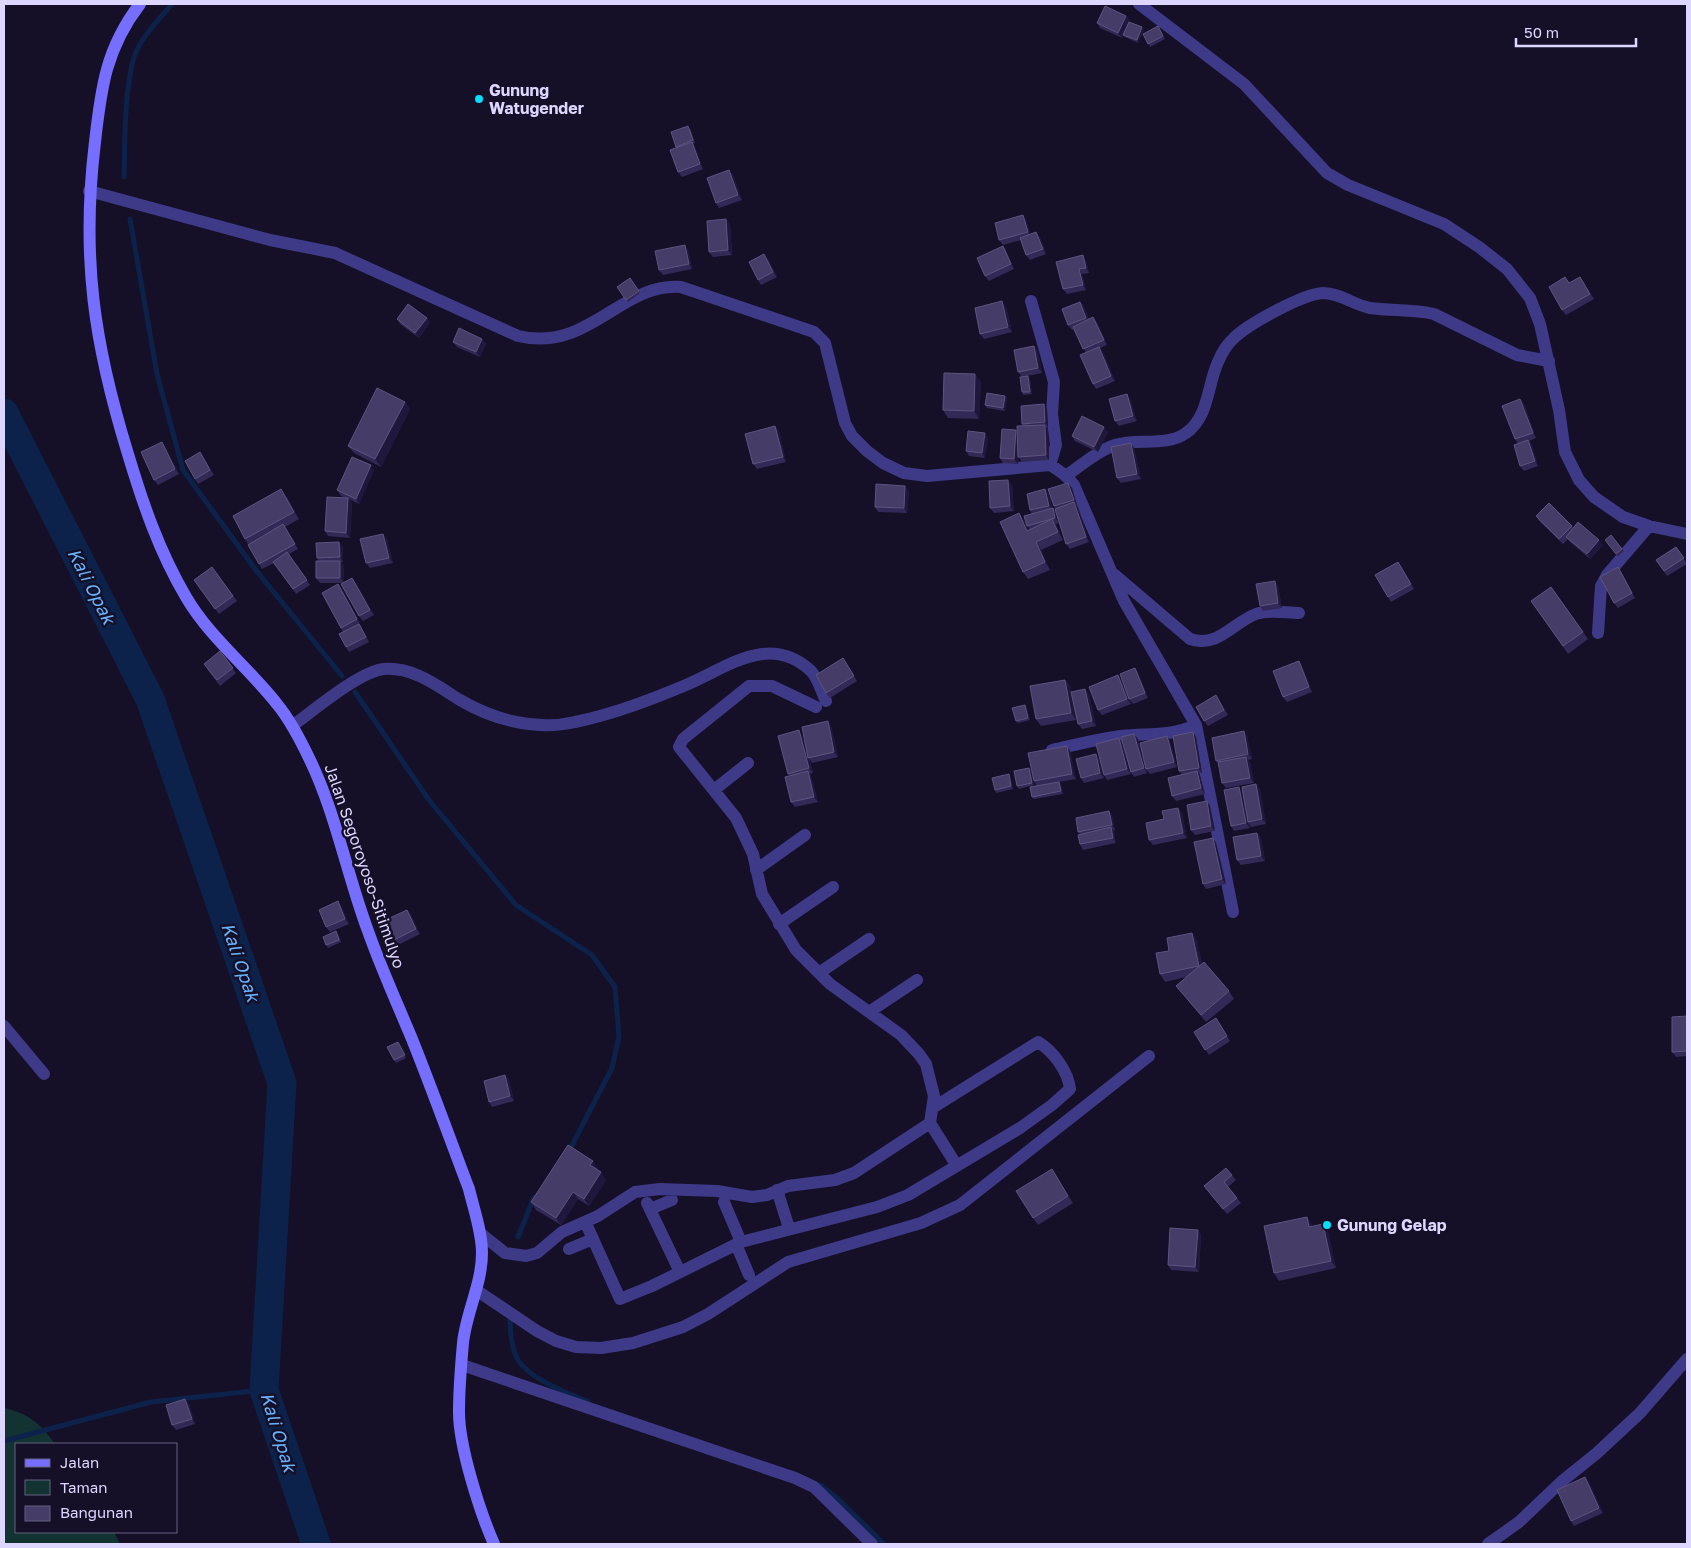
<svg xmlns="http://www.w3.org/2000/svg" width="1691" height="1548" font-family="'Golos Text',sans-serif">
  <rect width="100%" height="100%" fill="#151028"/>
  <!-- green -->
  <path fill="#133232" d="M4,1408C28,1413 41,1424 55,1444H16V1532H114L120,1544H4Z"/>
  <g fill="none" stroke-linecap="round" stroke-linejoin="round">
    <!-- stream -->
    <path stroke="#0c224b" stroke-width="5" d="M124,177C125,141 124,92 134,57C139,40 161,17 172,4
      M130,219L157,374L183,470L255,569L342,676
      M355,692L429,800L516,905L592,955L615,987L619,1037L612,1068L568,1153
      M518,1237L534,1197
      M510,1318C510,1332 511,1347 518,1360C530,1379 567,1393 587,1401
      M4,1441L151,1402L264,1390
      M820,1485L836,1497L884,1544"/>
    <!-- river -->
    <path stroke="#0c224b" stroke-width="29" d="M4,413L150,699L282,1083L264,1390L316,1544"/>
    <!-- minor -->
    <path stroke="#3f3a88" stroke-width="12" d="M1139,4L1244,84L1327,173L1348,185L1444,224L1479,247L1507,269L1530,298L1540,324L1559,410L1565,452L1579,480L1594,497L1623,517L1649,526L1687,534
      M89,191L270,240L335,253L518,336C589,353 621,282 681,287L814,332L825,343L845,423L852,436L867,451L883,463L904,473L927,476L1050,465C1061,471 1067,476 1074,485L1124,601L1196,725L1233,912
      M1031,301L1054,382L1052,414L1056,445L1050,465
      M1067,475C1082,465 1097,451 1115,445C1136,438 1167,447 1186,433C1209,417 1207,386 1218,362C1222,352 1227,344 1235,337C1250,323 1303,294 1323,293C1340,293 1354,305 1370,308C1391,311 1413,309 1434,314L1517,355L1549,361
      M1115,575L1190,639C1219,648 1232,623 1256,614C1269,609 1286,613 1299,613
      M1598,633L1601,586L1607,575L1649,526
      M292,726C313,711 360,671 384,669C413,667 436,685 460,700C494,720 536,731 575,722C614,714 650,700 686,685C727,668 769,632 811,671C818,678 822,693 826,701
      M1052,750C1075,745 1097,739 1121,736C1149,733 1169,737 1196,725
      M714,790L748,763
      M756,870L805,835
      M779,924L833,887
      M819,973L869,939
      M869,1012L917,980
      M4,1026L44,1074
      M930,1123L957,1166
      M777,1190L789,1228
      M724,1202L741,1242
      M647,1203L680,1272
      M650,1209L672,1200
      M588,1228L620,1299L652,1286L741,1242L877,1207L908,1195L1020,1128L1052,1105L1070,1089C1068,1071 1053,1051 1038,1042L934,1107
      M480,1233L505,1253L526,1256L537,1253L562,1232L598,1216L635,1192L660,1189L717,1191L752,1197L767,1195L788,1186L835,1180L854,1173L930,1123L934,1096L926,1064L919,1054L901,1035L830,984L796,950L762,894L753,854L736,818L679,747L683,739L749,686H772L816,707
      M736,1244L749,1275
      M569,1249L593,1239
      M476,1290L537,1331L556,1341L576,1347L601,1348L633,1343L683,1327L708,1314L788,1262L921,1223L960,1205L1149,1056
      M462,1365L795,1478L814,1487L872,1544
      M1488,1544L1519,1522L1561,1482L1597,1453L1640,1413L1687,1359"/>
    <!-- secondary -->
    <path stroke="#756eff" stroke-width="12" d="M140,4C106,48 101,88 95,142C81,257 94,344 128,454C143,504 159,551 186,597C210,638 248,667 277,704C291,721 301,741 310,760C336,814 347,875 368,931C381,968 397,1003 412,1039C432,1089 450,1139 469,1189C474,1210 482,1232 482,1253C482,1284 466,1313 463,1343C461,1365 459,1389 459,1412C459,1447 480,1512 494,1544"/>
  </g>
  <!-- wall -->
  <path fill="#332956" d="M1126,16L1130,21L1129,22L1144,30L1138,43L1125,37L1123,35L1124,34L1122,38L1100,28L1097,23Z
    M1159,28L1165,39L1150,47L1143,34Z
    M690,128L695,143L693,144L695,147L703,169L682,177L678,172L677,148L676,147Z
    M729,170L733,175L742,200L719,208L716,203Z
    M726,219L730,224L732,255L713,257L709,252Z
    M1026,220L1030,234L1036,232L1040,237L1046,254L1030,260L1026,255L1021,240L1003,245L999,240Z
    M1003,246L1006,251L1014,269L989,281L985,276Z
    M688,250L692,269L663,275L659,270Z
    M768,259L777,277L761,285L758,280Z
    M1086,260L1089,273L1082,274L1086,290L1067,294L1063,289Z
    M1580,277L1594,299L1566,315L1562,310L1569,283Z
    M630,278L640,293L628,302L617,287Z
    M1080,302L1084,307L1089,319L1097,322L1107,345L1100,348L1103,352L1115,381L1096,389L1093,384L1086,353L1074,329L1072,330L1068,325Z
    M1006,306L1012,332L984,339L980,334Z
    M427,318L430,323L419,338L400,324L397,319Z
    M482,339L486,344L480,357L457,347L453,342Z
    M1034,346L1038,351L1042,373L1022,377L1030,379L1032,394L1023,395L1022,392V377L1018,372Z
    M981,381L979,419L948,418L943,410Z
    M1127,394L1130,399L1137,421L1119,426L1115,421Z
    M1005,396L1007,398L1005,411L987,408L985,405Z
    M1520,399L1524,404L1536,438L1529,441L1532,445L1538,466L1524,471L1520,466L1518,444L1515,439Z
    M405,402L410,409L381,467L354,453L348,446Z
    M1044,404L1047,409L1048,427H1047L1048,430L1049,460L1022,462L1018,456V464L1003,463L1000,458L1017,431L1023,426L1022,424Z
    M775,426L779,431L786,462L757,469L753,464Z
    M1108,432L1098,452L1075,441L1072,436Z
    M988,438L985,458L969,456L966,451Z
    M162,442L165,447L179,474L158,485L154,480Z
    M1134,448L1141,479L1121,483L1117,478Z
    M200,452L214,475L198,484L195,479Z
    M374,470L359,504L349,499L352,503L350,538L328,536L325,531L346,498L341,496L337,490Z
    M1068,483L1072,488L1077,505H1076L1078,507L1089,542L1070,549L1066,544L1055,508L1054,506Z
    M1012,485L1014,511L994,513L990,508Z
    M1045,489L1049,494L1052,508H1053L1056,513L1059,523L1056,524L1063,540L1041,550L1050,570L1028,579L1023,572L1019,513L1024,521L1028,530L1029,529L1027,526L1032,514L1030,510Z
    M909,491L907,513L878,512L875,507Z
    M287,497L299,519L285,527L298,549L289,554L310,585L296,594L274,563L262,569L245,539Z
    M1536,516L1572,526L1573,528L1603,545L1590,559L1570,542L1568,539L1563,544L1539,521Z
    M383,534L387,539L393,563L370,568L366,563Z
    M1611,535L1624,551L1618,556L1605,540Z
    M343,547V562H341L344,566V583H320L316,578L319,561L317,558Z
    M1676,547L1687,564L1667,576L1656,560Z
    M1398,562L1414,589L1391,602L1388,597Z
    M212,567L237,601L219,614L194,580Z
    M1621,572L1635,598L1618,608L1614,603Z
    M356,583L374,615L363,621L359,616Z
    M1278,586L1282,608L1263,611L1260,606Z
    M1551,587L1588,639L1568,654L1531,601Z
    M342,589L369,642L349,652L346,647L343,632L341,628Z
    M220,651L236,673L220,686L207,669Z
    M843,658L857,681L830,698L826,693Z
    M1299,661L1302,666L1312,692L1287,702L1283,697Z
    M1135,668L1138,673L1148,698L1133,704L1129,699Z
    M1065,680L1071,687V692L1089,694L1096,726L1082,729L1078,724L1073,702L1076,720L1041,726L1036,719Z
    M1121,680L1131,704L1102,715L1098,710Z
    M1219,700L1228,715L1208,726L1204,721Z
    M1025,705L1026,707L1030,720L1018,723L1016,721Z
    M831,726L838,757L812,763L809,758L813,773L810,774L811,776L818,802L795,807L791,802L790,776L788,774L802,735L807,753Z
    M1193,732L1196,737L1202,773H1198L1200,776L1205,794L1176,801L1172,796L1182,775L1179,771Z
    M1167,736L1170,741L1177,767L1150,774L1146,769Z
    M1247,736L1252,759L1248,760L1250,762L1254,783L1226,788L1222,783L1219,764L1216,761Z
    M1119,738L1123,742L1138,739L1147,773L1134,777L1131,772L1124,746L1131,774L1107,780L1104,775Z
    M1070,751L1076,779L1059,782L1061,784L1063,794L1034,799L1032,797L1037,786L1034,781Z
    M1099,759L1104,778L1084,783L1081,778Z
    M1029,768L1031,770L1034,785L1019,789L1017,786Z
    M1009,774L1010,777L1013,789L996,793L995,790Z
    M1256,784L1260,789L1266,824L1251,827L1249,823L1250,828L1234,831L1231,826L1239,787L1242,792Z
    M1210,806L1215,831L1195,835L1191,830Z
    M1178,808L1182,813L1187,838L1153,845L1149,840L1164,819Z
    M1109,811L1112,816L1115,830L1113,831L1114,832L1116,843L1083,850L1080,844V834L1078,832Z
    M1257,833L1261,838L1265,861L1241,865L1237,860Z
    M1213,838L1216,843L1226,884L1206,889L1203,884Z
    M341,906L349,924L330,932L326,927Z
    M407,910L411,915L420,934L398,945L393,937L386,941L383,936Z
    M1192,933L1197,941L1202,964L1229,991L1234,999L1206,1022L1182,993L1176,986L1186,977L1165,982L1160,974L1169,951Z
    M338,934L341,942L328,948L326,945Z
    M1687,1016V1056L1676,1057L1672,1052Z
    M1216,1018L1230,1041L1209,1055L1194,1032Z
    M398,1042L406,1058L396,1063L394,1060Z
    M505,1075L509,1080L514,1101L492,1107L489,1102Z
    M598,1169L597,1170L606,1180L589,1206L578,1199L561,1225L536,1210L531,1202Z
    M1232,1175L1236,1180L1228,1187L1241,1203L1227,1214L1204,1186Z
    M1057,1177L1073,1203L1038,1225L1033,1218Z
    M1307,1217L1312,1225V1227L1323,1224L1328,1232L1336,1268L1279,1281L1274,1273Z
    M1198,1230L1201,1235L1199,1272L1171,1270L1168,1265Z
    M189,1404L195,1424L176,1430L172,1425Z
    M1589,1482L1603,1513L1574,1526L1571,1521Z"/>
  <!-- shaded-wall -->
  <path fill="#1f173c" d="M1126,16L1130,21L1122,38L1118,33Z
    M1142,27L1144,30L1138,43L1137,40Z
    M692,142L695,147L703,169L700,164Z
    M729,170L733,175L742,200L738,195Z
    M1023,215L1026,220L1031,237L1028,232Z
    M726,219L730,224L732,255L728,250Z
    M1036,232L1040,237L1046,254L1043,249Z
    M685,245L688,250L692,269L689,264Z
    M1003,246L1006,251L1014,269L1011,264Z
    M764,254L768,259L777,277L773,272Z
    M1083,255L1086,260L1089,273L1086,268Z
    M1079,269L1082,274L1086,290L1083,285Z
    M1002,301L1006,306L1012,332L1008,327Z
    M1080,302L1084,307L1090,323L1086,318Z
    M1093,317L1097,322L1107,345L1104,340Z
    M427,318L430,323L419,338L415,333Z
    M482,339L486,344L480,357L476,352Z
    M1034,346L1038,351L1042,373L1038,368Z
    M1099,347L1103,352L1115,381L1111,376Z
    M975,374L981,381L979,419L974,411Z
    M1028,376L1030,379L1032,394L1030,392Z
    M1127,394L1130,399L1137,421L1133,416Z
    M1005,396L1007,398L1005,411L1003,408Z
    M1520,399L1524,404L1536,438L1533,433Z
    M405,402L410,409L381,467L375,459Z
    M1044,404L1047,409L1048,427L1045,422Z
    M1045,425L1048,430L1049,460L1046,455Z
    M775,426L779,431L786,462L783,457Z
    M1104,427L1108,432L1098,452L1094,447Z
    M1016,430L1020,435L1018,464L1014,459Z
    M985,433L988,438L985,458L982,453Z
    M1528,440L1532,445L1538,466L1535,461Z
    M162,442L165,447L179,474L175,469Z
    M1131,443L1134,448L1141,479L1137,474Z
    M371,465L374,470L359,504L356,499Z
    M1008,480L1012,485L1014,511L1010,506Z
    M1068,483L1072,488L1077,505L1074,500Z
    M905,486L909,491L907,513L904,508Z
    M281,489L287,497L299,519L294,512Z
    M1045,489L1049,494L1052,511L1049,506Z
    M348,498L352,503L350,538L346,533Z
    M1074,502L1078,507L1089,542L1086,537Z
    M1053,508L1056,513L1059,523L1055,518Z
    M1019,513L1024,521L1032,538L1027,531Z
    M1052,519L1057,526L1063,540L1058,532Z
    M383,534L387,539L393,563L389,558Z
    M1599,540L1603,545L1590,559L1587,554Z
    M339,542L343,547V562L340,557Z
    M1036,542L1041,550L1050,570L1045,562Z
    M340,561L344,566V583L340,578Z
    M352,578L356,583L374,615L370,610Z
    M1275,581L1278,586L1282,608L1278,603Z
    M338,584L342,589L361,624L357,619Z
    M1299,661L1302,666L1312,692L1309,687Z
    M1135,668L1138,673L1148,698L1145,693Z
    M1118,675L1121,680L1131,704L1127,699Z
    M1065,680L1071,687L1076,720L1071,713Z
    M1085,689L1089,694L1096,726L1092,721Z
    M1025,705L1026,707L1030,720L1028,718Z
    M828,721L831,726L838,757L834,752Z
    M799,730L802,735L813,773L809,768Z
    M1244,731L1247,736L1252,759L1248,754Z
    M1193,732L1196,737L1202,773L1199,768Z
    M1134,734L1138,739L1147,773L1144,768Z
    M1167,736L1170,741L1177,767L1174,762Z
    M1119,738L1123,743L1131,774L1127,769Z
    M1067,746L1070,751L1076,779L1072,774Z
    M1096,754L1099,759L1104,778L1100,773Z
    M1246,757L1250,762L1254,783L1250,778Z
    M1029,768L1031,770L1034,785L1032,783Z
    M808,771L811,776L818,802L814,797Z
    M1197,771L1200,776L1205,794L1201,788Z
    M1009,774L1010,777L1013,789L1011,786Z
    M1059,782L1061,784L1063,794L1061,791Z
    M1256,784L1260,789L1266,824L1262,819Z
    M1239,787L1242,792L1248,822L1250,828L1246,823Z
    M1207,801L1210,806L1215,831L1211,826Z
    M1178,808L1182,813L1187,838L1183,833Z
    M1109,811L1112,816L1115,830L1112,825Z
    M1111,827L1114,832L1116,843L1113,838Z
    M1257,833L1261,838L1265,861L1261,856Z
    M1213,838L1216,843L1226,884L1222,879Z
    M338,901L341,906L349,924L345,919Z
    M407,910L411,915L420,934L416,929Z
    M1192,933L1197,941L1204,974L1199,966Z
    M505,1075L509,1080L514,1101L510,1096Z
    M593,1161L598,1169L595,1173L590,1165Z
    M1052,1169L1057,1177L1073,1203L1068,1196Z
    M601,1172L606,1180L589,1206L584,1199Z
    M573,1192L578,1199L561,1225L556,1218Z
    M1307,1217L1312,1225L1314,1235L1309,1227Z
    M1323,1224L1328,1232L1336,1268L1331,1261Z
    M1198,1230L1201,1235L1199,1272L1195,1267Z
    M185,1399L189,1404L195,1424L192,1419Z
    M1585,1477L1589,1482L1603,1513L1599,1508Z"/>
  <!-- building -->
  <path fill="#453c68" stroke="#5d5480" d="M1105,6L1126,16L1118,33L1097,23Z
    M1129,22L1142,27L1137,40L1123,35Z
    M1158,26L1163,36L1148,44L1143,34Z
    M688,126L693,140L676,147L671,132Z
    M692,142L700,164L678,172L670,150Z
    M729,170L738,195L716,203L707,178Z
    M1023,215L1028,232L999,240L995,223Z
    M726,219L728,250L709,252L707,221Z
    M1036,232L1043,249L1026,255L1020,238Z
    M685,245L689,264L659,270L655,251Z
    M1003,246L1011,264L985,276L977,258Z
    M764,254L773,272L758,280L749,262Z
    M1083,255L1086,268L1079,269L1083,285L1063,289L1056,262Z
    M1565,277L1569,283L1580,277L1590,294L1562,310L1549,287Z
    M630,278L639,291L626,300L617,287Z
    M1002,301L1008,327L980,334L975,308Z
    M1080,302L1086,318L1068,325L1062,309Z
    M408,304L427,318L415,333L397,319Z
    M1093,317L1104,340L1083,349L1073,327Z
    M459,328L482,339L476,352L453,342Z
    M1034,346L1038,368L1018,372L1014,350Z
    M1099,347L1111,376L1093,384L1080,355Z
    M944,373L975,374L974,411L943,410Z
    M1028,376L1030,392H1022L1020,377Z
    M377,388L405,402L375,459L348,446Z
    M987,393L1005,396L1003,408L985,405Z
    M1127,394L1133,416L1115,421L1109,399Z
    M1520,399L1533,433L1515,439L1502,406Z
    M1044,404L1045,422L1022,424L1021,406Z
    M1082,416L1104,427L1094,447L1072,436Z
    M1045,425L1046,455L1018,457L1017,426Z
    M775,426L783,457L753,464L745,434Z
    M1002,429L1016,430L1014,459L1000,458Z
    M968,431L985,433L982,453L966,451Z
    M1528,440L1535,461L1520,466L1514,445Z
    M162,442L175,469L154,480L141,452Z
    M1131,443L1137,474L1117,478L1111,447Z
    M200,452L210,470L195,479L185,461Z
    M352,457L371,465L356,499L337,490Z
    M1008,480L1010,506L990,508L989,481Z
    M1068,483L1074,500L1054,506L1048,489Z
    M876,484L905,486L904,508L875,507Z
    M281,489L294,512L245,539L233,516Z
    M1045,489L1049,506L1030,510L1027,494Z
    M327,497L348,498L346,533L325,531Z
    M1074,502L1086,537L1066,544L1055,509Z
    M1549,503L1572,526L1559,539L1536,516Z
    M1053,508L1055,518L1027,526L1024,516Z
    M1019,513L1027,531L1052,519L1058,532L1036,542L1045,562L1023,572L1000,522Z
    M1578,522L1599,540L1587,554L1566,537Z
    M283,524L295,544L259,564L248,545Z
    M383,534L389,558L366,563L360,539Z
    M1611,535L1622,549L1616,554L1605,540Z
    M339,542L340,557L317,558L316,543Z
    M1676,547L1684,558L1664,571L1656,560Z
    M287,552L307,580L293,589L273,562Z
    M316,561H340V578H316Z
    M1398,562L1411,584L1388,597L1375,575Z
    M212,567L233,596L215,609L194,580Z
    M1618,567L1632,593L1614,603L1600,577Z
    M352,578L370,610L359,616L341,584Z
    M1275,581L1278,603L1260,606L1256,584Z
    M338,584L357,619L341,628L322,593Z
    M1551,587L1583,632L1563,646L1531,601Z
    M359,624L366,637L346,647L339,634Z
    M220,651L233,668L217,680L204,664Z
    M843,658L854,676L826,693L816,675Z
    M1299,661L1309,687L1283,697L1273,671Z
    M1135,668L1145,693L1129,699L1120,674Z
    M1118,675L1127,699L1098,710L1089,687Z
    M1065,680L1071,713L1036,719L1030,686Z
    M1085,689L1092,721L1078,724L1071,692Z
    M1216,695L1224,710L1204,721L1196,707Z
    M1025,705L1028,718L1016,721L1012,708Z
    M828,721L834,752L808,758L802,727Z
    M799,730L809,768L788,774L778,736Z
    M1244,731L1248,754L1216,761L1212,738Z
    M1193,732L1199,768L1179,771L1173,736Z
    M1134,734L1144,768L1131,772L1121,737Z
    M1167,736L1174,762L1146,769L1140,743Z
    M1119,738L1127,769L1104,775L1096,744Z
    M1067,746L1072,774L1034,781L1028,753Z
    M1096,754L1100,773L1081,778L1076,759Z
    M1246,757L1250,778L1222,783L1218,762Z
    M1029,768L1032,783L1017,786L1014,771Z
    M808,771L814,797L791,802L785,777Z
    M1197,771L1201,788L1172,796L1168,778Z
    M1009,774L1011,786L995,790L992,778Z
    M1059,782L1061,791L1032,797L1030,787Z
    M1256,784L1262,819L1248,822L1242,787Z
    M1239,787L1246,823L1231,826L1224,790Z
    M1207,801L1211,826L1191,830L1187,805Z
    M1178,808L1183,833L1149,840L1146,823L1164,819L1162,811Z
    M1109,811L1112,825L1078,832L1076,818Z
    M1111,827L1113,838L1080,844L1078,835Z
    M1257,833L1261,856L1237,860L1233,837Z
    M1213,838L1222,879L1203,884L1194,842Z
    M338,901L345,919L326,927L319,910Z
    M407,910L416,929L394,940L390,932L383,936L377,924Z
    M336,931L339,940L326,945L323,937Z
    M1192,933L1199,966L1160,974L1156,953L1169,951L1167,938Z
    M1204,962L1229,991L1201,1015L1176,986Z
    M1687,1016V1051L1672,1052V1017Z
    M1216,1018L1227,1036L1205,1050L1194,1032Z
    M398,1042L405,1055L394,1060L387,1047Z
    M505,1075L510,1096L489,1102L484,1081Z
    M568,1145L593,1161L590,1165L601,1172L584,1199L573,1192L556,1218L531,1202Z
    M1226,1168L1232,1175L1224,1182L1237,1198L1223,1209L1204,1186Z
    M1052,1169L1068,1196L1033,1218L1016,1191Z
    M1307,1217L1309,1227L1323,1224L1331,1261L1274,1273L1264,1226Z
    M1170,1228L1198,1230L1195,1267L1168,1265Z
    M185,1399L192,1419L172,1425L166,1405Z
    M1585,1477L1599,1508L1571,1521L1557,1490Z"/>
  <!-- markers -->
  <g fill="#03dfff" stroke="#151028" stroke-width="2">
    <circle cx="479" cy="99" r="5"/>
    <circle cx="1327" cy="1225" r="5"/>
  </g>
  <g text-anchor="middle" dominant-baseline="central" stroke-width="5" stroke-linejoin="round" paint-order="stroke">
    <!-- poi labels -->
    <g font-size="16" font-weight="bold" fill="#ddd7ff" stroke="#151028" text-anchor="start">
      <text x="489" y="90">Gunung<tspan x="489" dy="18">Watugender</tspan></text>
      <text x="1337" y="1225">Gunung Gelap</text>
    </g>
    <!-- street labels -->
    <g font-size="16" fill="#ddd7ff" stroke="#151028">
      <text transform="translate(365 866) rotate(71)">Jalan Segoroyoso-Sitimulyo</text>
    </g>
    <!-- water labels -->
    <g font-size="18" font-style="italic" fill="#65b4ff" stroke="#151028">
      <text transform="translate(92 586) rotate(63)">Kali Opak</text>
      <text transform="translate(241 962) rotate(71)">Kali Opak</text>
      <text transform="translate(279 1432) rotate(73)">Kali Opak</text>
    </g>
  </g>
  <!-- border -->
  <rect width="1691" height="1548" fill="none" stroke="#ddd7ff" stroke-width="10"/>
  <!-- legend -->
  <rect x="15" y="1443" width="162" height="90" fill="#151028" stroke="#65607e"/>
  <rect x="25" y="1459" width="25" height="8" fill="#756eff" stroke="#65607e"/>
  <text x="60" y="1468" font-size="15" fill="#ddd7ff">Jalan</text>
  <rect x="25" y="1480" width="25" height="15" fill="#133232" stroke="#65607e"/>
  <text x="60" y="1493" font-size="15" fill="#ddd7ff">Taman</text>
  <rect x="25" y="1506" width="25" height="15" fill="#453c68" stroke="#65607e"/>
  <text x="60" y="1518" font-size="15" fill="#ddd7ff">Bangunan</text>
  <!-- scale -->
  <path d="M1516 38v8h120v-8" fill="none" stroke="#ddd7ff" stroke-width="2.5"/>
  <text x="1524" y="38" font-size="15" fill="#ddd7ff" stroke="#151028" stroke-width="4" paint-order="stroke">50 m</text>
</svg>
